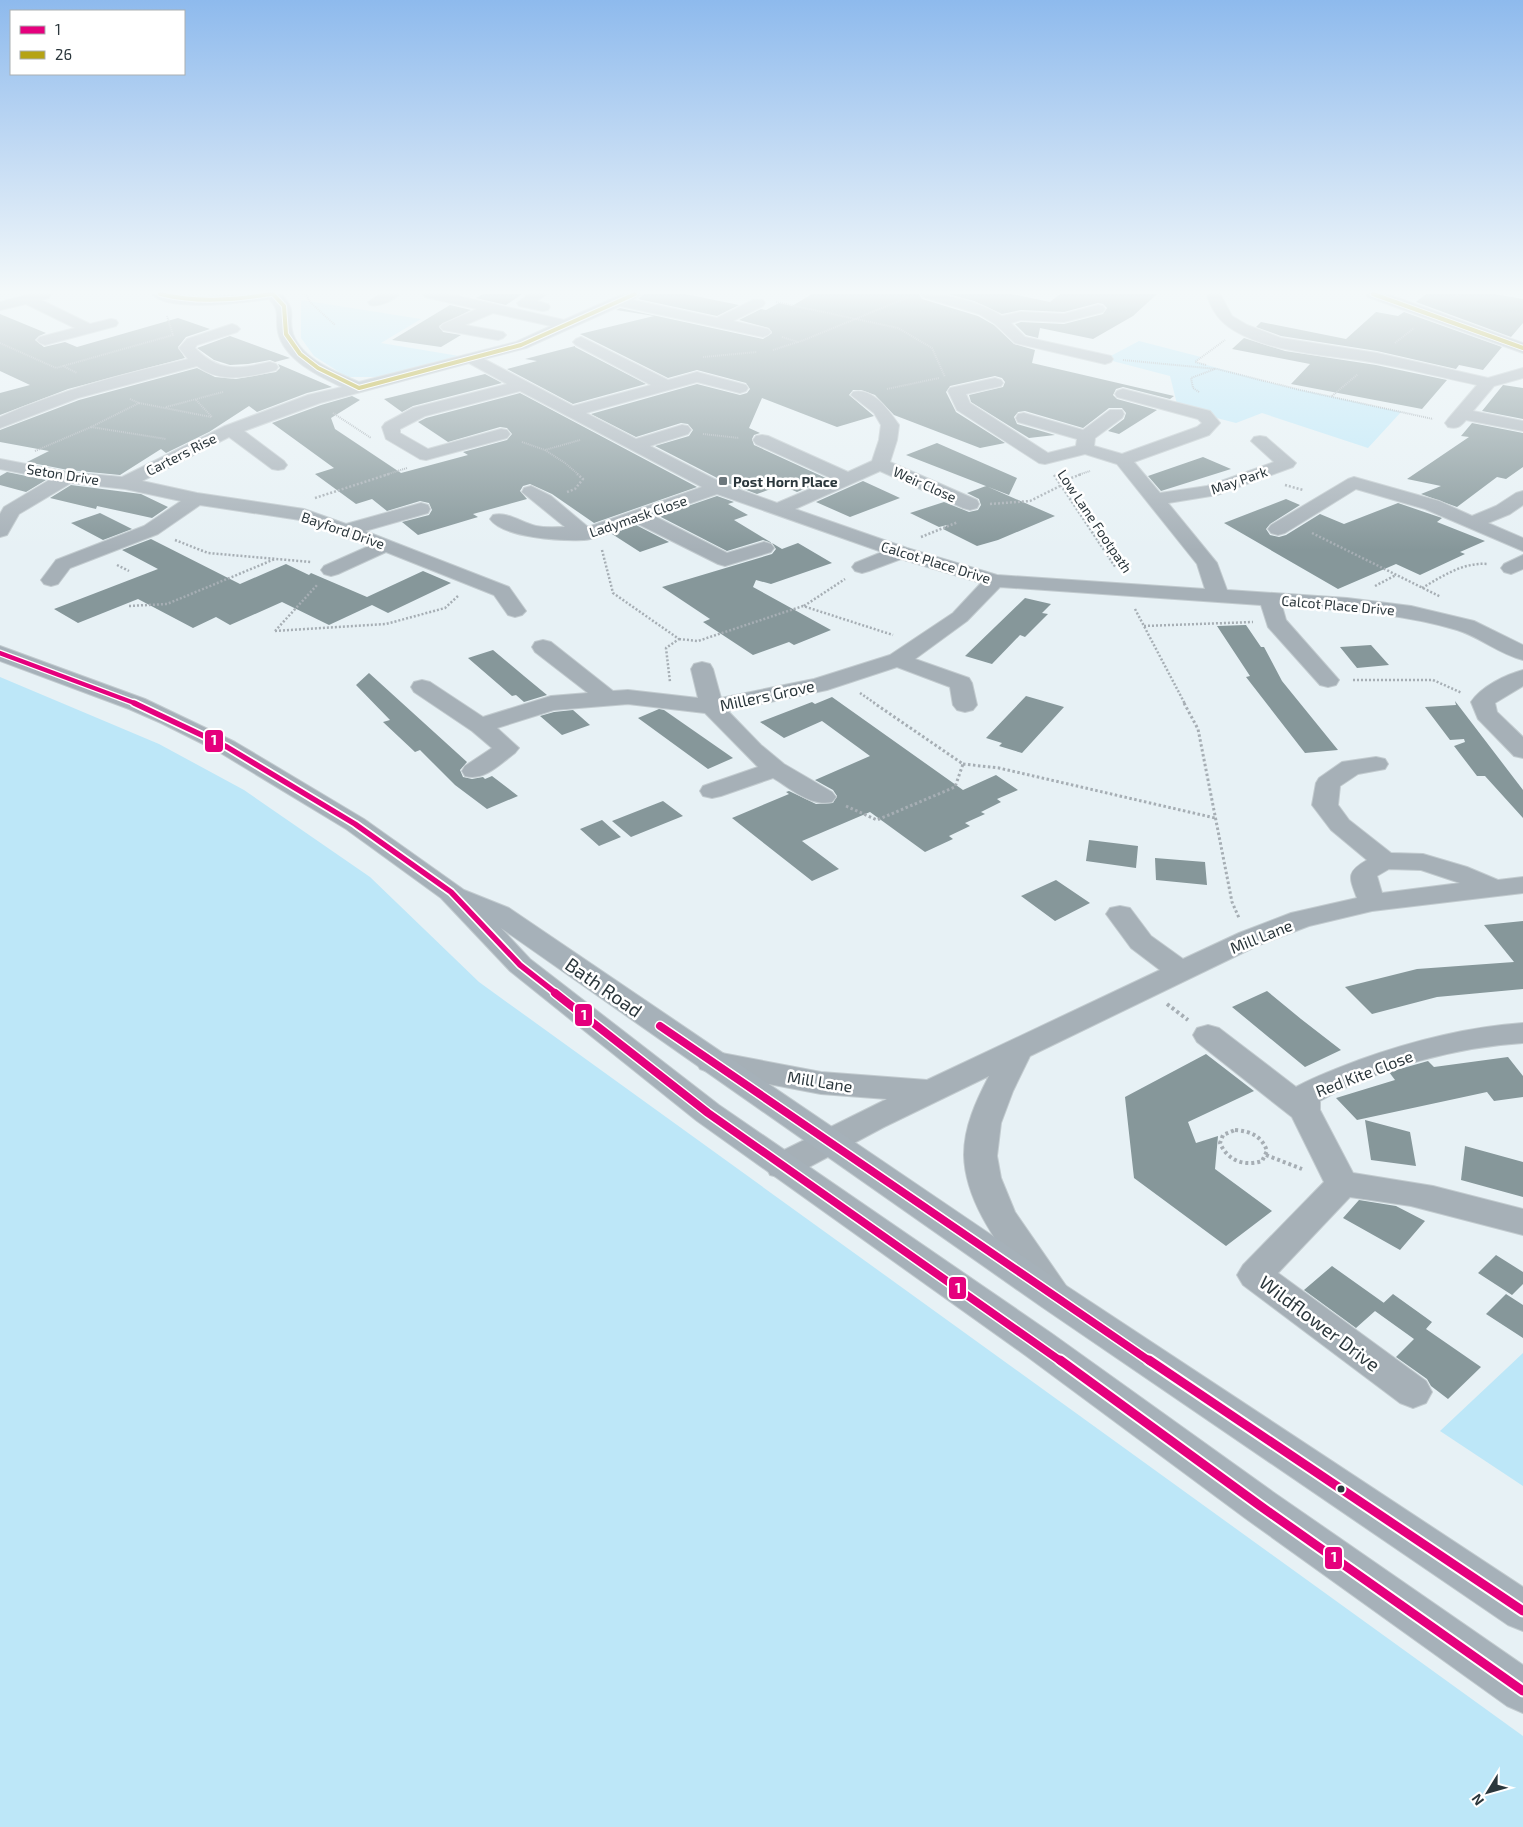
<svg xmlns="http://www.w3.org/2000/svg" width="1523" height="1827" font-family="'Exo 2',sans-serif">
  <rect width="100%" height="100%" fill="#e7f1f5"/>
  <!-- green -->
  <path fill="#bde7f8" d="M301,300L421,319L381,343L459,356L379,377H347L314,356L301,338Z
    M1139,341L1201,357L1196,362L1275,384L1401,412L1368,448L1262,413L1236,423L1178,408L1170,376L1105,359Z
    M0,677L159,744L244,790L370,877L479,982L1523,1736V1827H0Z
    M1523,1353V1486L1440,1431Z"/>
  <!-- building -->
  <path fill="#86979a" d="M483,294H522L506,305L476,298Z
    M644,294H685L739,305L717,316L638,299Z
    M812,294H919L922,299L978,316L994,325L1014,344L1035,350L1032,363L1174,396L1170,399L1123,387L1116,389L1113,395L1117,399L1157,410L1119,434L1108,431L1124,419L1126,413L1122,408H1109L1083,428L1025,411L1018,412L1014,417L1017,424L1055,435L1029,438L971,402L969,395L1003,387L1005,382L1002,378L995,376L950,386L946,392L956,412L1005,443L980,448L894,415L875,395L861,390H853L849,395L874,416L837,427L762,398L749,428L760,433L754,435L752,439L754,445L828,479L797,492L781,485L757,494L725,482L655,446L689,436L693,430L688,424L681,423L636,437L591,414L697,384L740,395L747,393L750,389L746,383L697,370L668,378L580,334L654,316L616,310L620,308L763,339L772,333L769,328L739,320L761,309L766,310L779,303L792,306Z
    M947,294H1012L1050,302L1060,294H1157L1133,316L1093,339L1040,328L1038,338L1026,335L1015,324L1021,322L1064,324L1103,314L1107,308L1103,304L1098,303L1064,312L1021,310L1002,314L974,301Z
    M1426,294H1494L1523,299V323L1511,337L1416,302Z
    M450,305L471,310L439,326L443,332L461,335L441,347L392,340Z
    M1376,312L1398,316L1404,312L1502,347L1483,370L1459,365L1456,369L1377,351L1281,336L1256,327L1261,322L1346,339Z
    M0,314L46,333L39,336L35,340L44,347L65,342L77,347L178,318L210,329L186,337L178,347L185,358L68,389L0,415V393L30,385L0,371Z
    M230,336L290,358L275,362L270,360L248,364L230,365L214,360L197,348Z
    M1244,338L1285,351L1376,365L1447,380L1422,409L1291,384L1310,364L1232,349Z
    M575,346V347L646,384L573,404L507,369L537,361L525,359Z
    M278,364L332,387L307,393L257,412L249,406L209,432L166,453L161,449L120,475L68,470L27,462L49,451L0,442V430L79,400L197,368L215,377L236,379L276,372L280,368Z
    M485,374L502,383L413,406L402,412L384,399Z
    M1503,385L1523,388V419L1482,411Z
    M520,393L697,487L594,523L552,494L530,484L523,486L520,491L527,499L473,514L478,517L418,535L402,522L429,515L432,510L429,503L420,501L387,511L372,499L356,504L315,474L334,468L272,423L321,405L352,396L360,400L331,418L335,429L401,473L468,455L463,452L507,440L512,434L507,428L500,427L448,442L418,422L426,418Z
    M1472,423L1523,433V467L1506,479L1497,477L1457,507L1421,494L1441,486L1407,479L1469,437L1461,436Z
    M937,443L1017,478L1009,495L906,455Z
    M1203,457L1231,469L1161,491L1148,476Z
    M7,472L46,480L26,492L0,485V476Z
    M863,481L900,498L850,517L816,502Z
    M71,485L141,494L168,507L152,518L97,506L96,509L50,498Z
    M986,486L1055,516L998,540L977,546L943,529L947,525L939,527L910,513L944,502L969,512L978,510L981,505L979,499L967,493Z
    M717,496L734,502L728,504L748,515L734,520L782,549L798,543L832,563L771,584L756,580L753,587L831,630L794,645L789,642L753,655L703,622L710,619L662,587L772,554L776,549L772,543L763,540L727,551L659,516Z
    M1286,499L1300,505L1270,524L1266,529L1270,535L1279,537L1286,535L1320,514L1344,524L1398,503L1442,518L1437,522L1485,541L1460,552L1465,554L1420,575L1396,564L1338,589L1224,523Z
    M100,513L132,529L103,540L71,523Z
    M636,525L669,542L640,552L612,534Z
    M151,539L240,584L286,564L309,575L311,573L367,597L423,571L451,583L388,613L372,605L329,625L282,602L230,625L216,617L193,628L138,599L78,623L54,609L158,569L122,550Z
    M1025,598L1051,604L1042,613L1048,614L1025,637L1020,635L992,664L965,656Z
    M1246,625L1261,647H1264L1282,681L1338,750L1305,753L1246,677L1250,676L1217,626Z
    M1371,645L1389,665L1357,668L1340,647Z
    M493,650L524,676L547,695L524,702L516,695L512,696L468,658Z
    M369,673L467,762L460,770L463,777L472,779L483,777L485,779L492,776L518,796L487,809L455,785L420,750L415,752L383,722L390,720L356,685Z
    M1026,696L1064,707L1022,753L999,746L1002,743L986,738Z
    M832,697L963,790L996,775L1018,790L997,799L1001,802L981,812L985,814L965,823L970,826L949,836L953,839L925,852L870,812L802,841L839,869L812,881L732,818L789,794L786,792L789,791L816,804L833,803L837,796L833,790L815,780L870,756L822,721L784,738L760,722L812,702L815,704Z
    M1455,701L1523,790V818L1485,776H1477L1454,746L1465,742L1464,739L1450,740L1425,707L1456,705Z
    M659,709L664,710L733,758L708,769L638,718Z
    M573,710L590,725L562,735L540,716L554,712Z
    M663,801L683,816L631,837L612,821Z
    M602,820L621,837L599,846L580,829Z
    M1089,840L1138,846L1136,868L1086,861Z
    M1155,858L1205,862L1207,885L1156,880Z
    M1056,880L1090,903L1055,921L1021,896Z
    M1523,921V989L1437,997L1372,1014L1345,987L1417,969L1514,962L1484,925Z
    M1267,991L1301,1019L1341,1050L1305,1067L1232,1007Z
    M1206,1054L1254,1091L1188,1122L1196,1143L1218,1136L1215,1169L1272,1211L1226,1246L1134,1178L1125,1097Z
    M1508,1057L1523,1076V1097L1494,1101L1487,1092L1357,1120L1336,1098L1395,1080L1389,1072L1428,1061L1434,1067Z
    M1365,1120L1410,1132L1416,1166L1371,1160Z
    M1465,1146L1523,1162V1197L1461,1180Z
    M1359,1200L1396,1206L1425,1221L1400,1250L1343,1218Z
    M1496,1255L1523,1272V1284L1512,1295L1478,1273Z
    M1332,1266L1384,1303L1356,1328L1304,1290Z
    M1393,1294L1432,1322L1426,1329L1481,1367L1448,1399L1431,1386L1427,1379L1396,1357L1414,1339L1375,1311Z
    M1506,1294L1523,1305V1338L1486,1314Z"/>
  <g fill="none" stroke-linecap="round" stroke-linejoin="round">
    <!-- minor casing -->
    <g stroke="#c2cbcf" stroke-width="2">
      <path id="minor" d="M30,294H51L49,298L41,300L90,324L111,319L116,320L118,323L116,326L45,345L40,343L37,340L40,337L75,328L26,304L0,310V302Z
        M152,294L201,297L281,294C299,313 287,314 293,334C302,359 337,373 359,382L516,342L551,326L493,313L465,325L503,332L506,335L503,338L498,340L443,330L440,327L443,324L477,309L425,297L423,294H449L564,320L623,294H642L633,300L717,318L753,300H763L765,303L763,306L733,321L768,329L771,332L768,335L763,337L620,306L526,348L484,359L573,406L651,385L576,345L573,342L576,339L581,337L668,380L697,372L746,385L748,388L746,391L740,393L697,382L586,413L636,439L682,425L688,426L691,430L688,434L650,446L724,484L777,503L833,479L756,444L753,440L756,436L762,435L768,436L848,472L872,461L879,440L881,425L874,413L851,395L853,392C873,387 889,411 899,425L897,440L890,462L977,500L979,504L977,508L970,510L963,508L880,471L795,509L907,548L997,575L1205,589L1197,564L1117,464L1085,454L1045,464L1039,463L957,410L948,391L950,388L995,378L1001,380L1003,383L1001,386L966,394L970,403L1048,453L1076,446L1077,439L1018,422L1016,418L1018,414L1024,413L1083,430L1110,410H1122L1124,414L1122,418L1095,438L1094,446L1122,454L1197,427L1202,423L1198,419L1117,397L1115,394L1117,391L1123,389L1210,411L1220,423L1209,435L1134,462L1160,493L1207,486L1274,462L1251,441L1254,437L1260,436L1266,437L1296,463L1293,467L1217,495L1168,503L1217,563L1227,590L1347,598L1411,606L1474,621L1523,645V660C1499,654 1480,637 1457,630C1400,613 1341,610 1282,606L1286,620L1339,680L1336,685L1328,687L1320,685L1268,627L1261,605L1000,587L967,621L915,659L969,678L972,683L977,705L973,710L965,712L957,710L953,705L950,687L897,667L827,690L728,711L761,745L784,764L832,792L836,797L832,802C811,807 790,788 773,778L721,796L712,798L703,796L700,791L703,786L758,767L705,713L628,704L554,710L497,728L519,748L515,753C500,764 485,781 465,776L462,771L465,766L492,748L472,731L414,692L411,687L414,682L422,680L430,682L483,717L551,696L588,693L535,652L532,647L535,642L543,640L551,642L613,691L628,690L698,698L691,669L694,664L702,662L710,664L713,669L721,698L814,679L890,655L953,613L981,583L901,559L869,571L862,573L855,571L852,567L855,563L882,552L717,494L654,516L727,553L764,542L771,544L774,548L771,552L725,566L718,564L636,523C620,528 601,539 584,540C562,541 503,538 490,519L493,515C507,511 522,523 536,526C546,528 556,527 565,527L522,492L524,488L531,486L551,496L588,527L702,487L520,391L425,416L400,429V433L428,449L501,429L507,430L510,434L507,438L426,460L420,459L386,439L382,427L385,423L413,408L507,384L469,363L320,403L244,431L284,461L287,465L284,469L278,470L272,469L229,437L142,481L197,493L304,509L346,524L421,503L428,505L430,509L428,513L365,531L509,587L526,611L522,615L515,617L508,615L494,595L386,552L338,574L331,576L324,574L321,570L324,566L369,546L300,520L200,505L158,534L70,568L58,584L51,586L44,584L41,580L56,560L144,526L181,501L125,489L71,483L19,514L7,535L0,537V514L4,507L51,479L0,469V459L68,472L122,477L225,426L308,395L342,387C319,376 284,360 278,332C275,317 281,311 269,299C247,302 167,313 152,294Z
        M380,294H399C393,301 379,307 370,305L368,302Z
        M529,294H546L537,301L548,304L550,307L548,310L543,311L519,306L517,303Z
        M921,294C949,294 978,301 1002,316L1021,312L1064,314L1098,305L1103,306L1105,309L1103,312L1064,322L1021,320L1011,323L1025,337L1111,356L1113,359L1111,362L1105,364L1015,343L995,324L979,314L923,297Z
        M1208,294H1220L1232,316L1247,325L1281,338L1377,353L1488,378L1523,368V378L1494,386L1473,411L1523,421V431L1466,420C1460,427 1457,429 1448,427L1445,423L1448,419L1477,385C1444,378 1410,369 1376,363C1332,355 1274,354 1235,331C1220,322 1213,312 1207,296Z
        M1366,294H1387L1523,343V353L1368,297Z
        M232,324L237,326L240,329L237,332L197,345L195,348C220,373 238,369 270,362L276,364L278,367L276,370C250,377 220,384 197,366L78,398L0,428V417C60,390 124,374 188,359L179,348L187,339Z
        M1354,477L1439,501L1472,516L1496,506L1516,493L1523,491V505L1510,514L1488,523L1523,538V551L1425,509L1356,489L1285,533L1278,535L1271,533L1268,529L1271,525L1348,479Z
        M1523,555V569L1511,574L1504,572L1501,568L1504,564Z
        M1523,670V686L1495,703L1497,712L1523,737V758L1514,756L1478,719L1471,702C1482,686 1505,675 1523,670Z
        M1376,757L1385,759L1388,764L1385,769L1358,774L1340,786L1338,805L1349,820L1391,853L1423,854L1467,867L1498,880L1523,877V893L1372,911L1309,926L1259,945L1030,1056L1013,1091L1001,1123L997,1156L1001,1178L1015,1212L1071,1293L1066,1303C1057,1306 1048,1309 1040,1303C1034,1298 1029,1287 1025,1281C999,1245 965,1202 964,1155C964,1127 976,1101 989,1076L884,1127L794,1175L782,1178L770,1175L766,1166L770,1157L887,1099L821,1094L711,1073L700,1069L696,1062L700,1055L711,1051L821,1072L927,1080L1160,970L1131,948L1106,914L1110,908L1120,906L1130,908L1151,936L1183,959L1239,933L1291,913L1357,898C1349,877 1346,872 1367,860L1331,830L1312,805L1316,783L1319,778L1342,762ZM1389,869L1421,870L1460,883L1382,893L1377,876Z
        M1523,1023V1043C1457,1047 1378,1068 1320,1101V1110L1353,1173L1433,1186L1523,1209V1235L1411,1206L1350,1197L1278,1273L1426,1381L1432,1392L1426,1403L1413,1408L1400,1403L1243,1285L1237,1275L1243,1265L1324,1182L1292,1117L1197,1042L1193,1035L1197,1028L1208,1025L1219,1028L1296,1087C1316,1076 1338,1068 1359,1060C1412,1041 1466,1027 1523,1023Z"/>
    </g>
    <!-- major casing -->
    <g stroke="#c2cbcf" stroke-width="2">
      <path id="major" d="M0,646L145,699L235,742L364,819L464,890L509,908L1068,1287L1523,1587V1631L1508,1625L1042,1307L501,928L530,959L719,1105L1051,1333L1273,1492L1523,1665V1713L1507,1706L1245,1518L1025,1355L697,1121L510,971L441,898L346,829L219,752L161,723L129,709L0,661Z"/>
    </g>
    <!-- path-far3 -->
    <path stroke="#a6aeb4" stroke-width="2" stroke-dasharray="1 1" stroke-linecap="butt" d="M305,294L311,303L335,325
      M1449,301L1459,294
      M776,302L898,328L932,348L945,377
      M782,337L798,342
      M0,343L56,368L173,335L167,316
      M1395,343L1414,328
      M773,350L804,340L909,297
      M703,357L757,352
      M1123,360L1217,369L1300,390L1433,419
      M1206,365L1195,362L1225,340
      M63,366L77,373
      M887,389L939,378
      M1199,392L1193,388L1191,378L1215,369
      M1332,396L1358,374
      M130,399L139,403L211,417
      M196,400L212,417
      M139,403L91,427L166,439
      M166,407L223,392
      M333,413L371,438
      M703,434L739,438
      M522,442L545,450L580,440
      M545,450L565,463L579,475
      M35,451L91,427
      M385,475L407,468
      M1078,475L1090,471"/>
    <!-- path-far2 -->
    <path stroke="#a6aeb4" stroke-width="2.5" stroke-dasharray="2 2" stroke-linecap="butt" d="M1054,475L1116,568
      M1060,482L1082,474
      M1285,485L1303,490
      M567,492L575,489L583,479L577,474
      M315,498L389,474
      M990,504L1030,501L1062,485
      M1312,533L1441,597
      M921,537L958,522
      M175,540L208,553L311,562
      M602,550L613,593L679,639L666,648L670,682
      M117,565L129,571
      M1375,586L1396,575
      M1422,588C1443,576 1463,562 1488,564
      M129,606L167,604L275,559
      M804,606L845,579
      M1135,609L1185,704
      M1144,626L1253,622
      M275,631L386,624L445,608L458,596
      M275,631L318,584
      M679,639L698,641L803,606L893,635
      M1353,680H1433L1462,693
      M860,693L876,704"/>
    <!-- path-far1 -->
    <path stroke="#a6aeb4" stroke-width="3" stroke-dasharray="2.5 2.5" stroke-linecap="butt" d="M1184,703L1198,729L1232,902L1239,918
      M963,764L999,768L1215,818
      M846,806L877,820L955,787L963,764L874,703"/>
    <!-- path -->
    <path stroke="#a6aeb4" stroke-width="4" stroke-dasharray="3 3" stroke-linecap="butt" d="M1167,1004L1188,1020
      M1235,1130C1250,1131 1262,1136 1267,1151L1262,1161C1244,1167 1227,1160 1220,1143L1223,1135Z
      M1266,1155L1302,1169"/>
    <!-- minor -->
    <use href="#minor" fill="#a6b0b7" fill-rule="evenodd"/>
    <!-- major -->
    <use href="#major" fill="#a6b1b9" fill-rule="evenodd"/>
    <!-- bus-1-far3 casing -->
    <g stroke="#fff" stroke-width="7">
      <path id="bus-1-far3" d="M0,653L137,704"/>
    </g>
    <!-- bus-1-far2 casing -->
    <g stroke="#fff" stroke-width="9">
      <path id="bus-1-far2" d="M134,703L227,747L355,824L451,892L520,965L557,994"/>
    </g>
    <!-- bus-1-far1 casing -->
    <g stroke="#fff" stroke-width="11">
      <path id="bus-1-far1" d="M555,993L708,1113L1062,1362
        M660,1026L1151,1362"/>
    </g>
    <!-- bus-1 casing -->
    <g stroke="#fff" stroke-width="13">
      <path id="bus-1" d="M1060,1360L1259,1505L1523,1691
        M1149,1360L1523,1611"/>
    </g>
    <!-- bus-2 casing -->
    <g stroke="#fff" stroke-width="6">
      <path id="bus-2" d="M160,294C197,303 233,300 271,294
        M273,294L284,306L286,334L300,354L318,368L359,388
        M1373,294L1523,348
        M359,388L521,345L635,294"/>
    </g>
    <!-- bus-1-far3 -->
    <use href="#bus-1-far3" stroke="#e5007d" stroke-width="4.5"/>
    <!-- bus-1-far2 -->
    <use href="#bus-1-far2" stroke="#e5007d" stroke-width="5.5"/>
    <!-- bus-1-far1 -->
    <use href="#bus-1-far1" stroke="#e5007d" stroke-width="8"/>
    <!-- bus-1 -->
    <use href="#bus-1" stroke="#e5007d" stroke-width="9"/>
    <!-- bus-2 -->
    <use href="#bus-2" stroke="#b5a315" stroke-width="4"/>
  </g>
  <!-- sky -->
  <linearGradient id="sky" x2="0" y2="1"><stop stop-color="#8ebaed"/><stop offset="0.53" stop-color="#f4f9fa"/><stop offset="1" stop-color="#f4f9fa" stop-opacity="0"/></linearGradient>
  <rect width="1523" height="550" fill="url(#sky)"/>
  <!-- markers -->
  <rect fill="#6d787d" stroke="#fff" stroke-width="2" x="718" y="476" width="10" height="10" rx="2.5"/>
  <circle fill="#2b373c" stroke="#fff" stroke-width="2" cx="1341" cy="1489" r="4.5"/>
  <g text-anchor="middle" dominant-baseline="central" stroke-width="5" stroke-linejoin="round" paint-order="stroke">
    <!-- far-street labels -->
    <g font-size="14" fill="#2b373c" stroke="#fff">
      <text transform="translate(181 454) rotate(-27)">Carters Rise</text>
      <text transform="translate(63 474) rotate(9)">Seton Drive</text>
      <text transform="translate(1239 480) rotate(-19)">May Park</text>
      <text transform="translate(925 484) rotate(24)">Weir Close</text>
      <text transform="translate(638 516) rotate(-19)">Ladymask Close</text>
      <text transform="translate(1095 521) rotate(56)">Low Lane Footpath</text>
      <text transform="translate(343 530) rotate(19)">Bayford Drive</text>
      <text transform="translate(936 562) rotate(17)">Calcot Place Drive</text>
      <text transform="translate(1338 605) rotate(5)">Calcot Place Drive</text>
    </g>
    <!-- far-poi labels -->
    <g font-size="14" font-weight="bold" fill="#2b373c" stroke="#fff" text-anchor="start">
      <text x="733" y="481">Post Horn Place</text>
    </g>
    <!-- street labels -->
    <g font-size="16" fill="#2b373c" stroke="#fff">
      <text transform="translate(767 695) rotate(-12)">Millers Grove</text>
      <text transform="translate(1261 936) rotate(-22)">Mill Lane</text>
      <text transform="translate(1364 1073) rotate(-21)">Red Kite Close</text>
      <text transform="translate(820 1081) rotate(9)">Mill Lane</text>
    </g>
    <!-- near-street labels -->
    <g font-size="19" fill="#2b373c" stroke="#fff">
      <text transform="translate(604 987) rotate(35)">Bath Road</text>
      <text transform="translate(1320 1323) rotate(37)">Wildflower Drive</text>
    </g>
  </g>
  <g stroke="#fff" stroke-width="2">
    <rect x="204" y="729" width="20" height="24" rx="5" fill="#e5007d"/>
    <rect x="574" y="1003" width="19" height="24" rx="5" fill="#e5007d"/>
    <rect x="948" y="1276" width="19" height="24" rx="5" fill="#e5007d"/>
    <rect x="1324" y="1546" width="19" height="24" rx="5" fill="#e5007d"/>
  </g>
  <g font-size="14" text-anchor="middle" font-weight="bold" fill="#fff">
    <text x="214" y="745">1</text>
    <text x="584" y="1020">1</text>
    <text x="958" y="1293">1</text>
    <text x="1334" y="1562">1</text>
  </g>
  <!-- legend -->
  <rect x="10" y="10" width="175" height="65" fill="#ffffff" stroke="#aaafb1"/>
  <rect x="20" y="26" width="25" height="8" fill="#e5007d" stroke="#aaafb1"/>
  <text x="55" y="35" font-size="15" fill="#2b373c">1</text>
  <rect x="20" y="51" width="25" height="8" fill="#b5a315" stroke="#aaafb1"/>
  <text x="55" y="60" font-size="15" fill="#2b373c">26</text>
  <!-- north arrow -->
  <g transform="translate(1488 1792) rotate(233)" stroke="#ffffff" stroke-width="4" paint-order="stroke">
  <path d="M0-4L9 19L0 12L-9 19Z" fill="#2b373c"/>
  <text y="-8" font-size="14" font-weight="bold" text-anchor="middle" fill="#2b373c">N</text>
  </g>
</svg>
